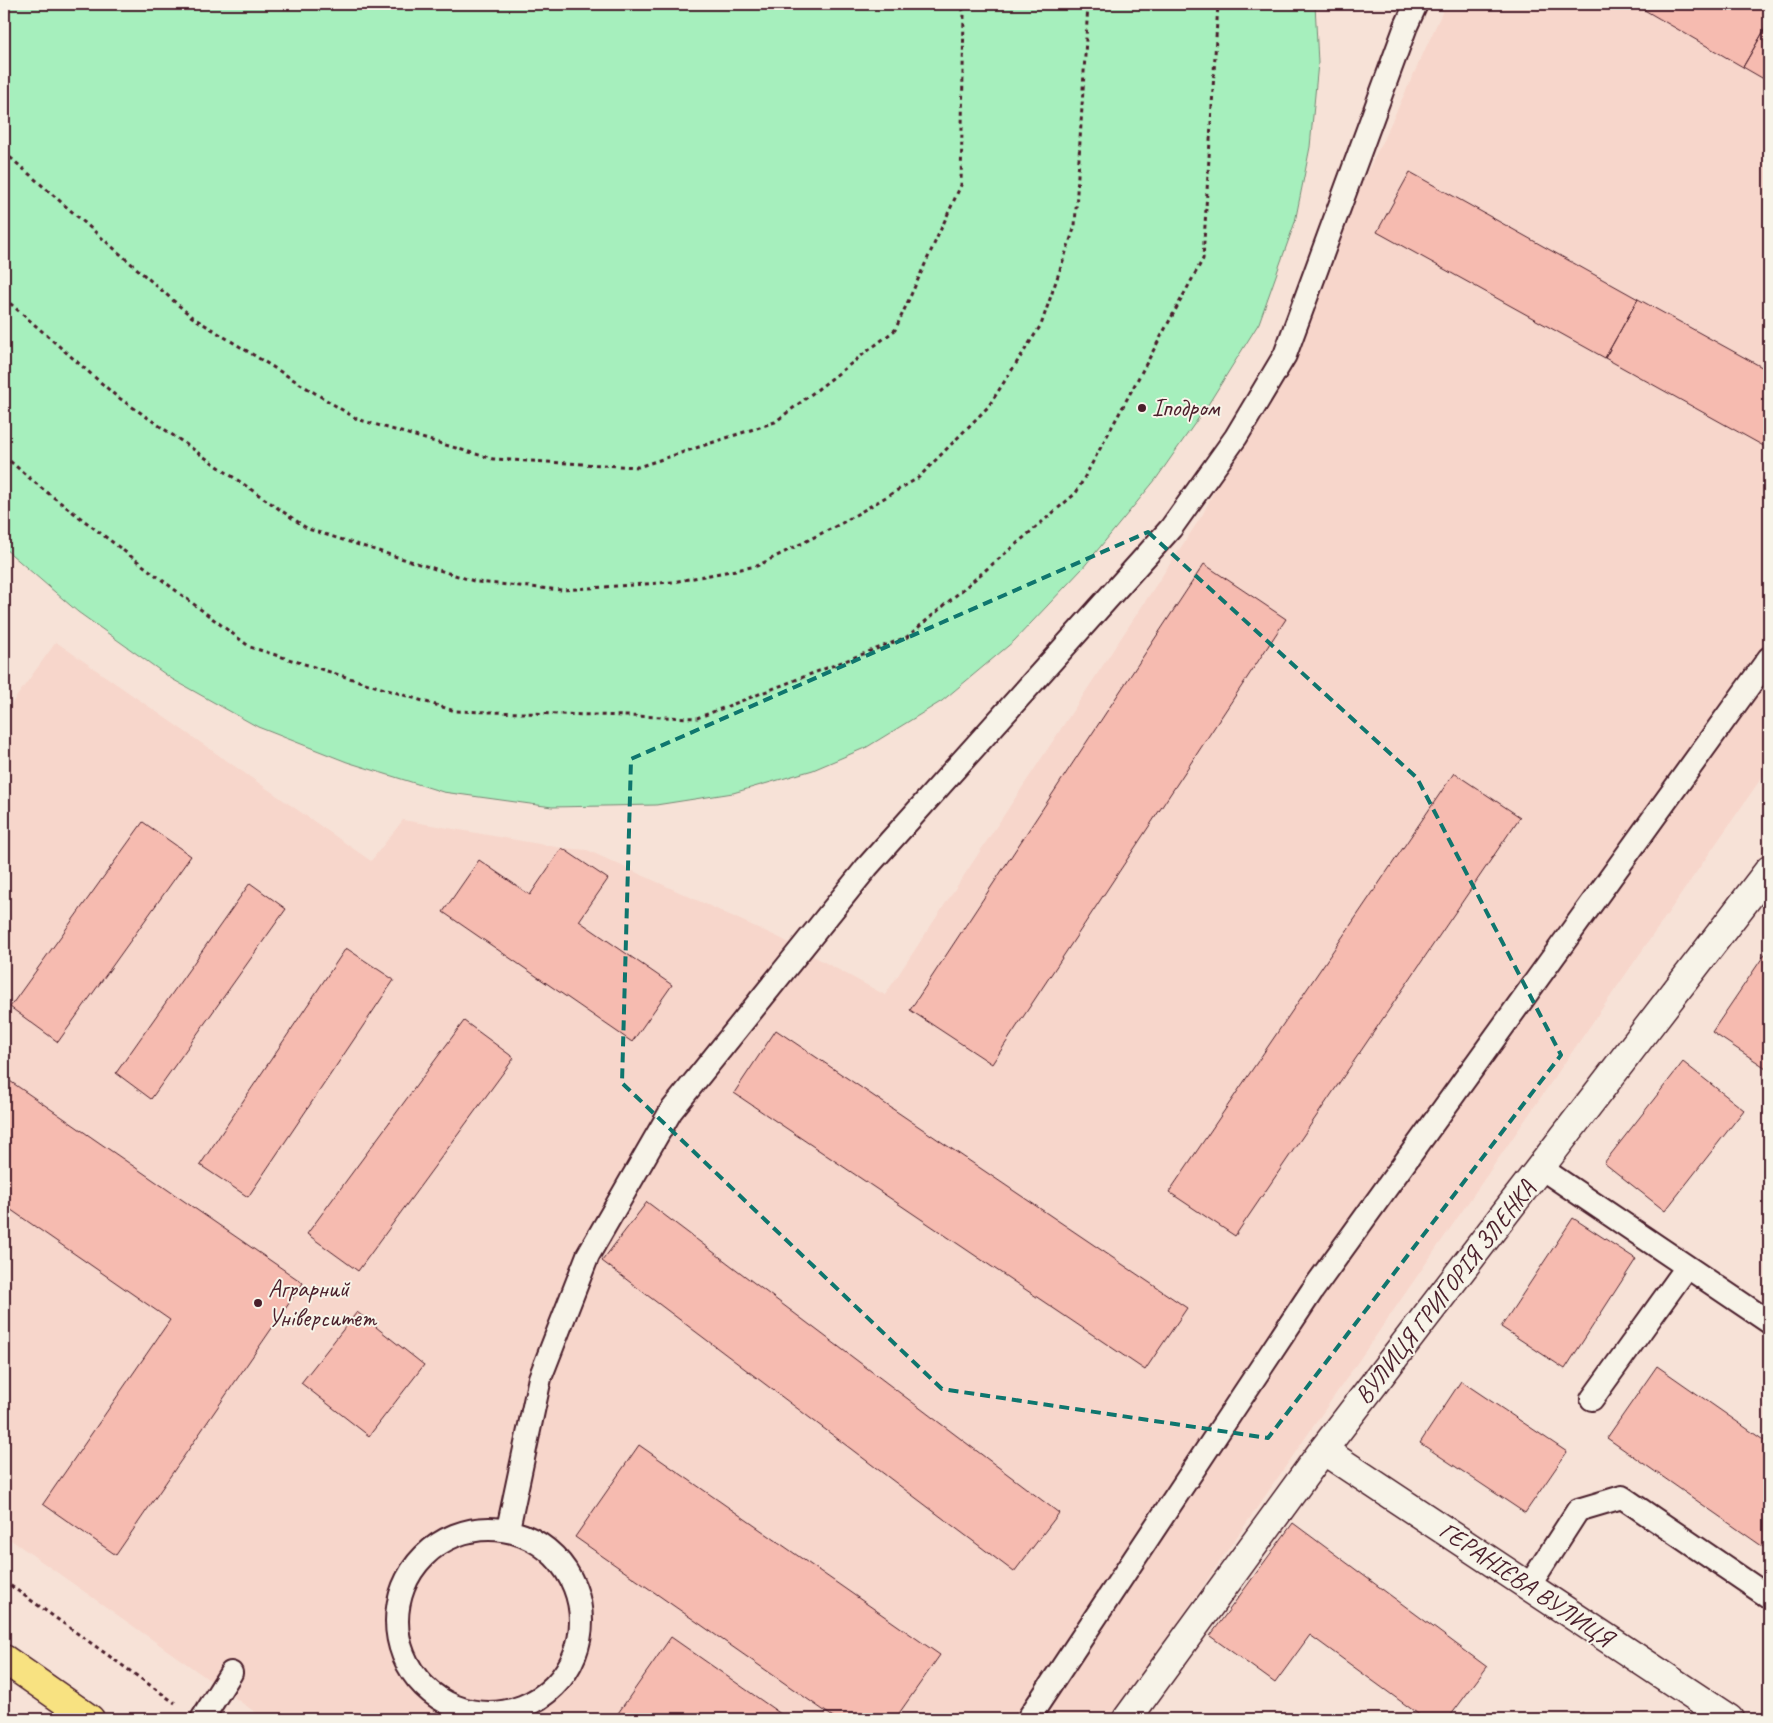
<svg xmlns="http://www.w3.org/2000/svg" width="1773" height="1723" font-family="Caveat,sans-serif">
  <rect width="100%" height="100%" fill="#f7e2d7"/>
  <filter id="ink" filterUnits="userSpaceOnUse"><feTurbulence type="fractalNoise" baseFrequency=".02" numOctaves="2"/><feDisplacementMap in="SourceGraphic" scale="10" xChannelSelector="R" yChannelSelector="G"/><feConvolveMatrix kernelMatrix="1 2 1 2 8 2 1 2 1" color-interpolation-filters="sRGB"/></filter>
  <g filter="url(#ink)">
    <!-- built -->
    <path fill="#f7d6cb" d="M1446,4H1769V767L1111,1719H265L4,1535V714L56,642L371,861L403,820L562,848L587,850L780,938L885,995L1203,514L1392,121Z"/>
    <!-- green -->
    <path fill="#a6efbd" stroke="#788774" d="M4,4H1315L1318,63L1310,147L1295,222L1259,323L1209,403L1156,479L1082,569L1014,641L942,701L867,747L813,770L733,793L656,805L552,807L443,792L347,762L258,727L172,679L78,612L4,548Z"/>
    <!-- building -->
    <path fill="#f6bbb0" stroke="#4a1f2b" d="M1634,4H1769V22L1743,67Z
      M1769,22V82L1743,67Z
      M1410,172L1638,299L1605,358L1377,232Z
      M1638,299L1769,371V449L1605,358Z
      M1204,564L1286,619L992,1064L910,1010Z
      M1454,773L1520,817L1235,1236L1169,1192Z
      M143,822L191,856L58,1042L10,1007Z
      M562,848L608,879L579,921L672,985L632,1042L443,912L479,860L530,895Z
      M250,883L286,909L151,1099L116,1073Z
      M346,948L394,980L248,1197L200,1165Z
      M1769,948V1070L1712,1032Z
      M464,1021L514,1058L358,1271L307,1234Z
      M776,1030L1187,1308L1145,1370L734,1093Z
      M1683,1062L1744,1110L1665,1211L1604,1163Z
      M4,1077L303,1283L116,1555L43,1504L170,1320L4,1205Z
      M647,1202L1059,1513L1014,1572L602,1261Z
      M1573,1218L1636,1259L1565,1369L1501,1327Z
      M357,1312L424,1365L369,1436L301,1383Z
      M1657,1366L1769,1444V1551L1607,1438Z
      M1461,1381L1567,1452L1525,1513L1420,1443Z
      M639,1445L940,1655L895,1719H836L575,1537Z
      M1293,1523L1487,1667L1448,1719H1425L1310,1635L1275,1683L1210,1636Z
      M671,1637L788,1719H614Z
      M1582,1712L1591,1719H1577Z"/>
    <g fill="none" stroke-linecap="round" stroke-linejoin="round">
      <!-- service casing -->
      <g stroke="#4a1f2b" stroke-width="26">
        <path id="service" d="M1541,1168L1769,1322
          M1592,1399L1687,1267
          M397 1621a92 92 0 1 1 184 0a92 92 0 1 1-184 0Z
          M508,1529L540,1378L588,1255L671,1111L867,867L1171,528L1236,437L1285,355L1406,26L1416,4
          M1529,1586L1578,1510L1622,1497L1769,1597
          M202,1719L231,1673
          M1028,1719L1312,1291L1769,658"/>
      </g>
      <!-- minor casing -->
      <g stroke="#4a1f2b" stroke-width="31">
        <path id="minor" d="M1323,1450L1729,1719
          M1127,1719L1323,1450L1769,870"/>
      </g>
      <!-- primary casing -->
      <g stroke="#4a1f2b" stroke-width="31">
        <path id="primary" d="M4,1659L90,1719"/>
      </g>
      <!-- path -->
      <path stroke="#4a1f2b" stroke-width="3" stroke-dasharray="4 4" stroke-linecap="butt" d="M4,152L192,317L357,419L493,459L638,467L775,422L895,330L961,185L964,14L961,4
        M4,298L115,395L308,529L477,582L562,590L673,582L757,566L842,523L918,478L988,407L1041,325L1075,226L1088,4
        M4,456L40,487L250,647L455,711L697,718L907,637L1076,493L1203,259L1218,4
        M4,1581L175,1703"/>
      <!-- service -->
      <use href="#service" stroke="#f7f3e8" stroke-width="22"/>
      <!-- minor -->
      <use href="#minor" stroke="#f7f3e8" stroke-width="28"/>
      <!-- primary -->
      <use href="#primary" stroke="#f8e281" stroke-width="28"/>
    </g>
  </g>
  <!-- marked area -->
  <path fill="none" stroke="#0f766e" stroke-width="4" stroke-dasharray="10 6" stroke-linejoin="round" d="M1148,532L1417,778L1561,1055L1268,1438L942,1389L622,1083L631,759Z"/>
  <!-- markers -->
  <g fill="#4a1f2b" stroke="#f7f3e8" stroke-width="2">
    <circle cx="1142" cy="408" r="5"/>
    <circle cx="258" cy="1303" r="5"/>
  </g>
  <g text-anchor="middle" dominant-baseline="central" stroke-width="4" stroke-linejoin="round" paint-order="stroke">
    <!-- poi labels -->
    <g font-size="25" fill="#4a1f2b" stroke="#f7f3e8" text-anchor="start">
      <text x="1152" y="408">Іподром</text>
      <text x="268" y="1289">Аграрний<tspan x="268" dy="29">Університет</tspan></text>
    </g>
    <!-- street labels -->
    <g font-size="25" fill="#4a1f2b" stroke="#f7f3e8">
      <text transform="translate(1445 1292) rotate(-52)">ВУЛИЦЯ ГРИГОРІЯ ЗЛЕНКА</text>
      <text transform="translate(1526 1584) rotate(34)">ГЕРАНІЄВА ВУЛИЦЯ</text>
    </g>
  </g>
  <!-- margin -->
  <rect width="1773" height="1723" fill="none" stroke="#f7f3e8" stroke-width="20"/>
  <rect x="10" y="10" width="1753" height="1703" fill="none" stroke="#4a1f2b" stroke-width="2" filter="url(#ink)"/>
</svg>
